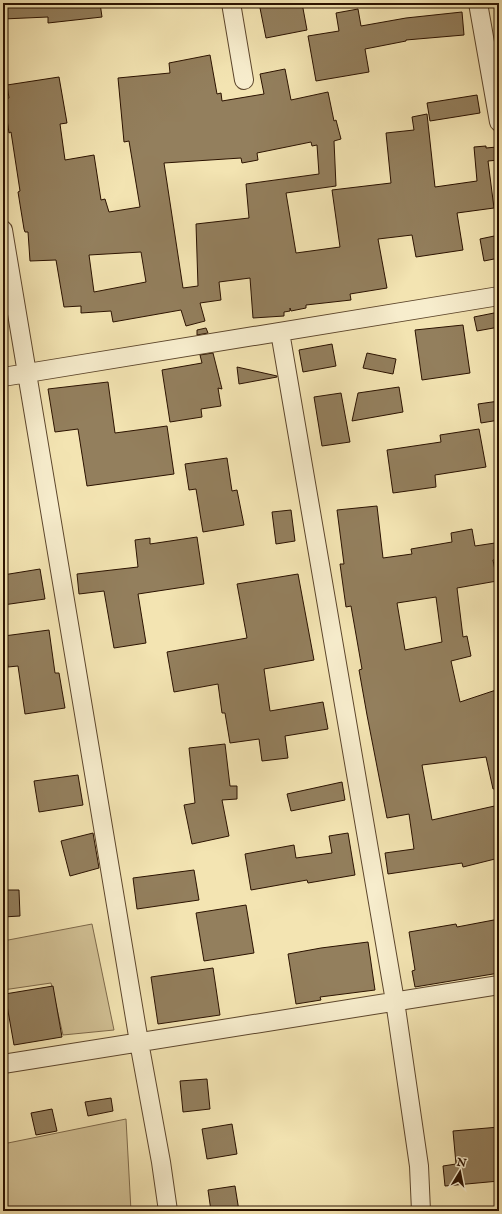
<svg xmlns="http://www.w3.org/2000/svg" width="502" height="1214" font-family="'IM FELL English',serif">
  <rect width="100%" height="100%" fill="#f3e4b2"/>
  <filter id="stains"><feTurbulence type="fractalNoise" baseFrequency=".005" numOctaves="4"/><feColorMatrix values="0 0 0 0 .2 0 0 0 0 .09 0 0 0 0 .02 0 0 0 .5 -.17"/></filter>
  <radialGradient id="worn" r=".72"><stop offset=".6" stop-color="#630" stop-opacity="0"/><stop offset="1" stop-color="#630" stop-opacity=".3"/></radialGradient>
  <!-- green -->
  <path fill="#d1c094" stroke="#7e694a" d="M92,924L114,1030L63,1035L51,983L3,990V941Z
    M126,1119L131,1211H5L3,1205V1144Z"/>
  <!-- building -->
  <path fill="#937f5d" stroke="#2b1200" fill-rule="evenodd" d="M3,3H100L102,17L48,23V17L3,19Z
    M259,3H302L307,30L266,38Z
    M358,9L361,26L406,18L462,12L464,35L406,40V41L365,49L369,72L316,81L308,36L339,31L336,13Z
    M210,55L217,94L221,93L222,101L264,94L260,74L285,69L291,100L328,92L334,121L336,120L341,139L334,141L336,186L286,193L296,253L340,247L332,190L391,183L386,133L414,130L412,117L427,114L435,187L477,181L474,147L486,146V148L497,147L499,160L488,161L494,208L457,213L463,250L416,257L412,235L378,239L387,288L350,294L351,300L306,305V308L291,311L290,308V311L284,312V316L253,318L250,278L219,282L221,300L200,303L205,321L186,326L181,310L113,322L111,311L81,313V306L64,307L56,260L30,261L28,232H25L24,229L18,192L20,191L11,132L9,133L4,99L9,98L7,85L59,77L67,123L60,124L65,160L94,155L101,200L105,199L109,212L140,207L129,141L124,142L118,78L170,73L169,63ZM311,142L312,146L317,145L319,174L246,184L249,218L196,224L198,286L183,288L164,163L241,158L242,163L258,160L257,153ZM141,252L146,282L94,292L89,255Z
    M477,95L480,113L430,121L427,103Z
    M499,235V258L484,261L480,239Z
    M499,312V327L477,331L474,317Z
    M463,325L470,373L422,380L415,330Z
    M206,328L208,333L197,335V330Z
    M332,344L336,366L303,372L299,350Z
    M213,353L222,389L218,388L221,406L201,409L202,417L170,422L162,370L202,363L200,355Z
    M367,353L396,359L393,374L363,368Z
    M237,367L277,376V377L239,384Z
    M108,382L115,433L167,426L174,474L87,486L78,429L55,432L48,389Z
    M399,387L403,412L352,421L358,393Z
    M341,393L350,442L322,446L314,397Z
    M499,401V420L481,423L478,404Z
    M479,429L486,467L435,475L436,487L393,493L387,450L441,442L440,435Z
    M227,458L232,491L237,490L244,525L203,532L196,489L189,490L185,464Z
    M377,506L383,558L412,554L411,549L452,542L451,533L472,529L475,546L495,543L498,559L493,560L497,581L457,588L463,637L467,636L471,656L451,661L460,702L499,689V788L493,789L486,757L422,765L432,820L499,805V858L463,867L462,863L388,874L385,853L414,849L409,814L387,818L367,715L359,670L362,669L351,606L346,607L340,564H344L337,510ZM436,597L442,642L405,650L397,603Z
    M291,510L295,541L276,544L272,512Z
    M197,537L204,584L138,594L146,643L114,648L104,591L79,594L77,574L138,567L135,540L150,538V544Z
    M40,569L45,599L3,605V575Z
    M298,574L314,660L264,669L270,711L323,702L328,729L285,736L288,758L262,761L259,739L230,743L225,713H222L218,684L174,692L167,652L247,638L237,584Z
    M49,630L55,673H59L65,708L25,714L18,666L8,667L4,636Z
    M225,744L230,786H237V799L222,800L229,836L192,844L184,805L195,803L189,748Z
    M78,775L83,805L39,812L34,781Z
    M342,782L345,800L291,811L287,794Z
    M93,833L99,868L70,876L61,841Z
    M348,833L355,875L308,883L307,880L251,890L245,854L294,845L296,858L332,853L329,836Z
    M194,870L199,900L137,909L133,878Z
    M3,890H19L20,916L3,917Z
    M246,905L254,953L204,961L196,913Z
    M499,919V973L415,987L412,971L415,970L409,932L456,924L457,927Z
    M368,942L375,990L320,997L321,1000L296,1004L288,954L321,948Z
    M213,968L220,1015L158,1024L151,977Z
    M53,986L62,1037L14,1045L5,994Z
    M207,1079L210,1109L183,1112L180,1081Z
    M111,1098L113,1111L88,1116L85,1102Z
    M52,1109L57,1131L36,1135L31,1113Z
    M232,1124L237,1154L207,1159L202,1129Z
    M499,1127V1181L445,1186L443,1166L456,1164L453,1131Z
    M235,1186L239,1211H211L208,1190Z"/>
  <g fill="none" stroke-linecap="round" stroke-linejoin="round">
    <!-- minor casing -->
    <g stroke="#5d462c" stroke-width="20">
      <path id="minor" d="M231,3L244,80
        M478,3L499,122
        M3,230L139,1042L161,1162L168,1211
        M280,332L395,1001L419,1166L421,1211
        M3,377L499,296
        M3,1064L499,985"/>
    </g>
    <!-- minor -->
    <use href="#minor" stroke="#f7edcd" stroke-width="18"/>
  </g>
  <!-- margin -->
  <rect width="502" height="1214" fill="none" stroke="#f3e4b2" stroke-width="16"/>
  <rect x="4" y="4" width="494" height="1206" fill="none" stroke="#2b1200" stroke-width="2"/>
  <rect x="8" y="8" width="486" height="1198" fill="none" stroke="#2b1200"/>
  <!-- north arrow -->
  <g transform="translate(460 1172) rotate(10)" stroke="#f7edcd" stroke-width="3" paint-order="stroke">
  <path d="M0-3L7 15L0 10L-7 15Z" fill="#2b1200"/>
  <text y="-6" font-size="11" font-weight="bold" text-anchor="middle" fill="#2b1200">N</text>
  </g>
  <rect width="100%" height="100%" filter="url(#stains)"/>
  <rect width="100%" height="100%" fill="url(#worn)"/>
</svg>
